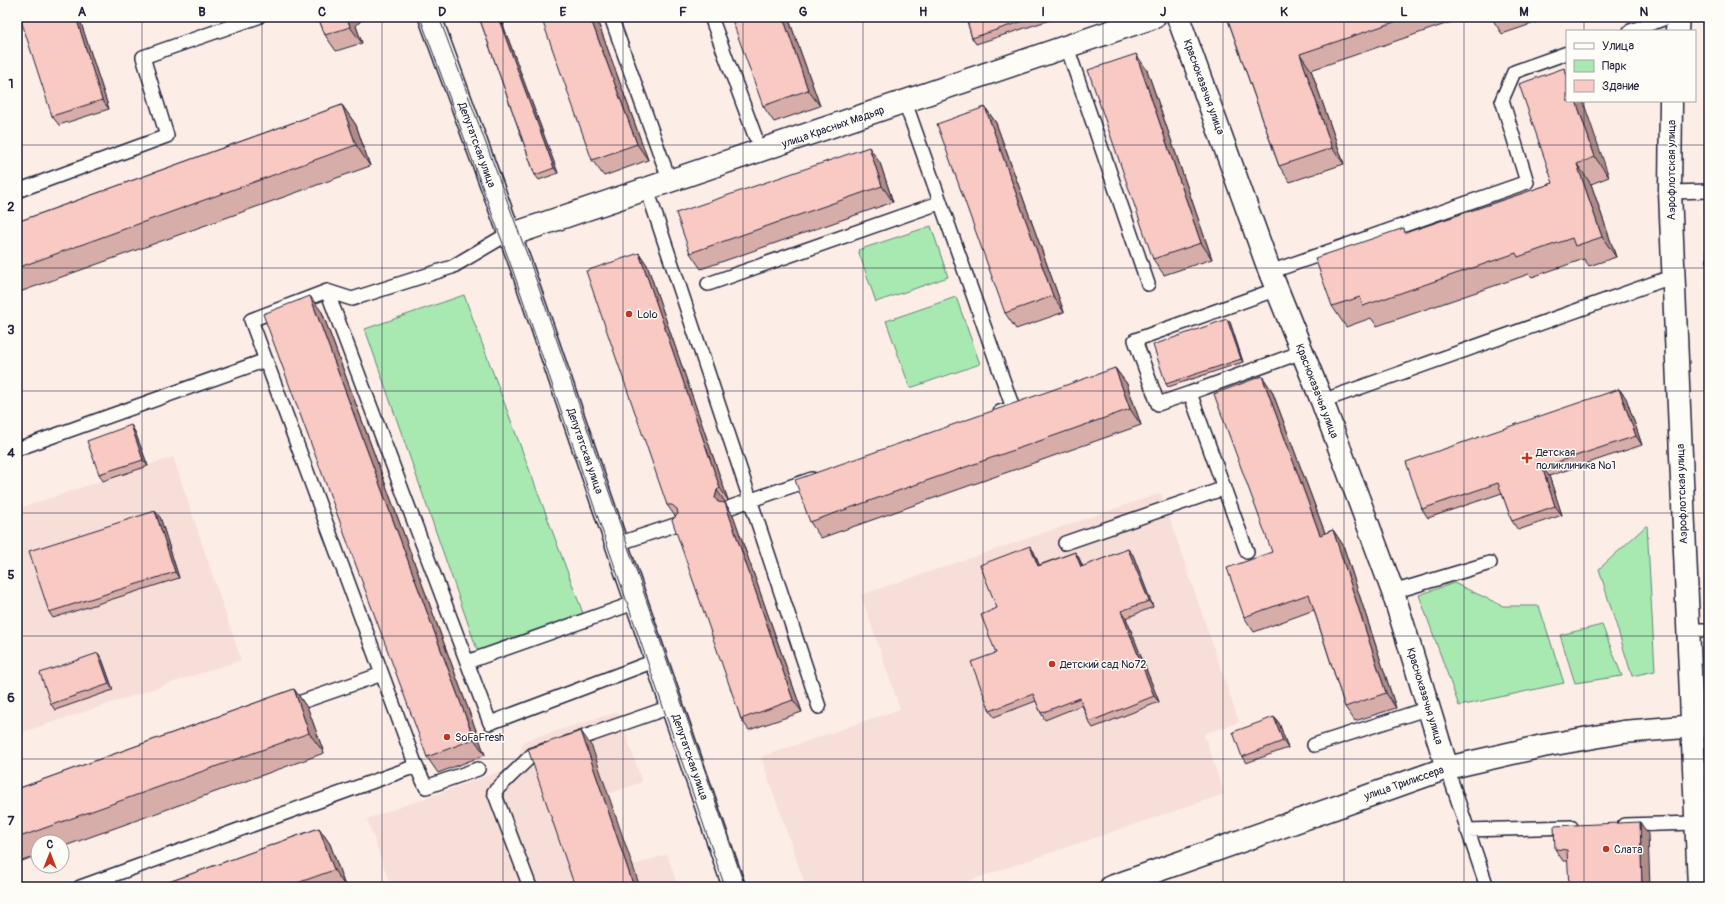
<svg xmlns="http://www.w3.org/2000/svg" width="1726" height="904" font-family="Pangolin,sans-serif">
  <rect width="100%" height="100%" fill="#fcede7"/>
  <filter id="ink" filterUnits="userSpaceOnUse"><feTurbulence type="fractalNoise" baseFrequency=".025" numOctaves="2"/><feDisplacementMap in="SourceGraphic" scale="8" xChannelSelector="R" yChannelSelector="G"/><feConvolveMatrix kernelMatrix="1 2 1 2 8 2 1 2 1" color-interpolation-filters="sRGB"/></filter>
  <g filter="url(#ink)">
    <!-- built -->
    <path fill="#f7ded9" d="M173,457L241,660L17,734V509Z
      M1161,493L1239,722L1204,734L1224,794L950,887H806L761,757L900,709L861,595Z
      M618,712L642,782L608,794L632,866L667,854L678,887H391L367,819L515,766L524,741Z"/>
    <!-- green -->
    <path fill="#a8e9b2" stroke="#658676" d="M931,226L948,277L876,302L858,250Z
      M464,295L584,616L479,655L365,329Z
      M956,297L980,364L910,388L886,321Z
      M1647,525L1655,671L1632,676L1599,569Z
      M1454,583L1503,606H1539L1564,683L1459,706L1419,595Z
      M1602,625L1622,676L1575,683L1560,635Z"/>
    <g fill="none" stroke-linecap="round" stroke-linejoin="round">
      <!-- service casing -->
      <g stroke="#22223b" stroke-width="16">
        <path id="service" d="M611,17L670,182
          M711,17L755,136
          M1630,31L1669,17
          M1067,47L1148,284
          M905,102L1013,408L1000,412
          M647,189L819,707
          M17,191L167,136L143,57L258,17
          M1670,192L1709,191
          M510,235L501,238L452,267L352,299L327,291L490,723L657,660
          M1270,272L1527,182L1502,100L1514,72L1567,53
          M708,284L939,203
          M327,291L251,320L416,766L426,787L478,769
          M1190,393L1158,404L1135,340L1277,289
          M1322,401L1674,276
          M17,449L266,360
          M731,507L812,479
          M1065,543L1225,488
          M617,544L678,524
          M1247,552L1190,393L1302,352
          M1393,592L1490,563
          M1688,630H1709
          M467,662L637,602
          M287,707L382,674
          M567,743L673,706
          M1314,745L1429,708
          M1447,768L1487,887
          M1624,825L1696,823
          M1467,830L1571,827
          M80,887L416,766
          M530,887L494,792L533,754L545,750"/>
      </g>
      <!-- minor casing -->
      <g stroke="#22223b" stroke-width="25">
        <path id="minor" d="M1677,31L1678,17
          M1671,101L1670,192L1699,887
          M510,235L1154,17"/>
      </g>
      <!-- tertiary casing -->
      <g stroke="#22223b" stroke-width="25">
        <path id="tertiary" d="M1178,17L1270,272L1322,401L1393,592L1447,768
          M1111,887L1447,768L1543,746L1623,732L1709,725"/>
      </g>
      <!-- secondary casing -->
      <g stroke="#22223b" stroke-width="25">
        <path id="secondary" d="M430,17L522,268L734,887"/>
      </g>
      <!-- service -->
      <use href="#service" stroke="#fdfcf7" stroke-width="13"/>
      <!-- minor -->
      <use href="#minor" stroke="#fdfcf7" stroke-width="22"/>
      <!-- tertiary -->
      <use href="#tertiary" stroke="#fdfcf7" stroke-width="22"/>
      <!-- secondary -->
      <use href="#secondary" stroke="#fdfcf7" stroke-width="22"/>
      <!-- tram -->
      <path stroke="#22223b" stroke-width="1" d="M420,17L513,271L725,887
        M439,17L531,265L745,887"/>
    </g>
    <!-- wall -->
    <path fill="#d6ada8" stroke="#22223b" d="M79,17L109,109L59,125L52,116Z
      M318,17H364L356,26L362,43L336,51L325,35Z
      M479,17H502L504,24L503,25L558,173L539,180L535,175Z
      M596,17L648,160L604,176L592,160Z
      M788,17L820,106L774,122L763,106Z
      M966,17H1059L976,44L972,38Z
      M1227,17H1466L1311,70L1344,164L1290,182L1279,166Z
      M1491,17H1552L1502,34Z
      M1564,68L1567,72V101L1609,177L1591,184L1616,257L1589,266L1584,259L1532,277L1529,274L1377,326L1371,318L1346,327L1332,306L1407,233L1553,183Z
      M1147,70L1212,259L1164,275L1153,259Z
      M342,105L356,125L370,166L17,293V222Z
      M985,107L996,123L1064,312L1016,329L1005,313Z
      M880,163L893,202L701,269L690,253Z
      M639,253L647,265L728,500L725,503L733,515L802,712L749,730L741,719L675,516L667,505Z
      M322,312L485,755L438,773L427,757Z
      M1227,319L1230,322L1243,362L1168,387L1166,384Z
      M1115,368L1127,384L1141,425L821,538L810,522Z
      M1262,376L1272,391L1325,533L1333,530L1343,545L1396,708L1355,721L1345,707L1314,610L1254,632L1244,617L1272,552Z
      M1619,389L1626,398L1642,445L1549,476L1562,515L1518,530L1512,521L1502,493L1428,518L1422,509Z
      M131,425L135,432L148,466L103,481L99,474Z
      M160,517L179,578L53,618L49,612Z
      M1030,546L1034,552L1039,565L1075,552L1079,558L1083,567L1128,549L1133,555L1153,607L1126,618L1159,702L1093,728L1089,722L1082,705L1045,720L1041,713L1036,701L994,717L990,711L996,653L997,608Z
      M102,659L113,690L55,710L51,704Z
      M294,689L308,709L324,753L62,847V842H38V855L17,863V789Z
      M1274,717L1279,723L1288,748L1246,763L1242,757Z
      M319,828L330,844L345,886L341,887H155Z
      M1648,834L1568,861H1563L1555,849Z"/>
    <!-- shaded-wall -->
    <path fill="#ae8d88" stroke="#22223b" d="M76,17H79L109,109L102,100Z
      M347,17H364L356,26L362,43L350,27Z
      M500,17H502L504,24L500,19Z
      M590,17H596L648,160L637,144Z
      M783,17H788L820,106L808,90Z
      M499,20L503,25L558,173L554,168Z
      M1136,54L1147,70L1212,259L1201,243Z
      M1300,54L1311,70L1344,164L1332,148Z
      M1576,101H1583L1609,177L1595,157Z
      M342,105L356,125L370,166L356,145Z
      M985,107L996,123L1064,312L1053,296Z
      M869,147L880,163L893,202L882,186Z
      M1577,164L1591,184L1616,257L1602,237Z
      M639,253L647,265L728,500L720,488Z
      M310,296L322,312L485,755L474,739Z
      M1227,319L1230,322L1243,362L1241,359Z
      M1115,368L1127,384L1141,425L1130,409Z
      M1262,376L1272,391L1331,549L1320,535Z
      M1619,389L1626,398L1642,445L1636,436Z
      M131,425L135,432L148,466L143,460Z
      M1542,467L1549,476L1562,515L1555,506Z
      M717,490L725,502L723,509L715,498Z
      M725,503L733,515L802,712L793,700Z
      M155,511L160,517L179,578L175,572Z
      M1333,530L1343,545L1396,708L1386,693Z
      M1030,546L1034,552L1042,572L1038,566Z
      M1128,549L1133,555L1153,607L1149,601Z
      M1075,552L1079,558L1085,574L1081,567Z
      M1121,611L1126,618L1159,702L1154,696Z
      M98,653L102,659L113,690L109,684Z
      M294,689L308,709L324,753L309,733Z
      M1274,717L1279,723L1288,748L1283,741Z
      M581,731L592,747L640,887H634Z
      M1640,822L1648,834L1650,887H1642Z
      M319,828L330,844L345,886L334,870Z"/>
    <!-- building -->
    <path fill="#f9c9c3" stroke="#22223b" d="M20,17H76L102,100L52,116Z
      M318,17H347L350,27L325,35Z
      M479,17H500V19L499,20L554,168L535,175Z
      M541,17H590L637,144L592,160Z
      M731,17H783L808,90L763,106Z
      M966,17H1035L972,38Z
      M1227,17H1409L1300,54L1332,148L1279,166Z
      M1136,54L1201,243L1153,259L1088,70Z
      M1564,68L1567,76V101H1576L1595,157L1577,164L1602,237L1575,246L1572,238L1518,257L1516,253L1363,306L1360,297L1332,306L1315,258L1404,228L1405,233L1553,183L1519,84Z
      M342,105L356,145L17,268V222Z
      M985,107L1053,296L1005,313L937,124Z
      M869,147L882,186L690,253L676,213Z
      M1705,204H1709V340Z
      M639,253L720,488L717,490L715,498L718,502L725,503L793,700L741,719L672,520L678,514L677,509L672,505H667L586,271Z
      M310,296L474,739L427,757L263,314Z
      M1227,319L1241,359L1166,384L1153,345Z
      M1115,368L1130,409L810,522L795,480Z
      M1262,376L1320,535L1333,530L1386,693L1345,707L1309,594L1244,617L1227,568L1272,552L1214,394Z
      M1619,389L1636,436L1542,467L1555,506L1512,521L1498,483L1422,509L1406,462Z
      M131,425L143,460L99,474L87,441Z
      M155,511L175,572L49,612L29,551Z
      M1030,546L1038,566L1075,552L1081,567L1128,549L1149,601L1121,611L1154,696L1089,722L1080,698L1041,713L1033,694L990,711L971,662L996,653L981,615L997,608L980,565Z
      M98,653L109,684L51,704L40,673Z
      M294,689L309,733L17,838V789Z
      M1274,717L1283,741L1242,757L1233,732Z
      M581,731L634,887H575L528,749Z
      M1640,822L1642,887H1569L1567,850L1555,849L1554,826Z
      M319,828L334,870L286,887H155Z"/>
  </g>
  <!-- grid -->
  <path fill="none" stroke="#22223b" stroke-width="1" stroke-opacity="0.55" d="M142,17V887M262,17V887M382,17V887M503,17V887M623,17V887M743,17V887M863,17V887M983,17V887M1103,17V887M1223,17V887M1344,17V887M1464,17V887M1584,17V31M1584,101V887M17,145H1709M17,268H1709M17,391H1709M17,513H1709M17,636H1709M17,759H1709"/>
  <!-- markers -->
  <g fill="#c8321e" stroke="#fdfcf7" stroke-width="1.5">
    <circle cx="629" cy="314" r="4"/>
    <path d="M1525 452h4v4h4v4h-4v4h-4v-4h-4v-4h4z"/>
    <circle cx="1052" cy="664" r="4"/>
    <circle cx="447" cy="737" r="4"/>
    <circle cx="1606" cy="849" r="4"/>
  </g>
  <g text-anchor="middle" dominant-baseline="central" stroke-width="3" stroke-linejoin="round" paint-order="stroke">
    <!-- street labels -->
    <g font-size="11" fill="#22223b" stroke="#fdfcf7">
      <text transform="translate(1204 87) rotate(70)">Красноказачья улица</text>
      <text transform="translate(833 127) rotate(-19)">улица Красных Мадьяр</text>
      <text transform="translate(477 145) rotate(70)">Депутатская улица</text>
      <text transform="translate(1671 170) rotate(-90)">Аэрофлотская улица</text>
      <text transform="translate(1317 391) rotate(69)">Красноказачья улица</text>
      <text transform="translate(585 451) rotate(71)">Депутатская улица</text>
      <text transform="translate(1682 494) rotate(-92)">Аэрофлотская улица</text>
      <text transform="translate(1425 696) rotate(73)">Красноказачья улица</text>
      <text transform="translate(690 757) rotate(71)">Депутатская улица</text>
      <text transform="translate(1404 783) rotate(-19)">улица Трилиссера</text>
    </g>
    <!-- poi labels -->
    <g font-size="11" fill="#22223b" stroke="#fdfcf7" text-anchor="start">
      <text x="637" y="314">Lolo</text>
      <text x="1536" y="452">Детская<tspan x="1536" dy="13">поликлиника №1</tspan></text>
      <text x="1060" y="664">Детский сад №72</text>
      <text x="455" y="737">SoFaFresh</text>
      <text x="1614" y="849">Слата</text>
    </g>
  </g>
  <!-- margin -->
  <rect width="1726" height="904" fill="none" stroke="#fdfcf7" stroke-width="44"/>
  <!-- legend -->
  <rect x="1566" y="30" width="130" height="72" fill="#fdfcf7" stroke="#a5a5ac"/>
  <rect x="1574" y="43" width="20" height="6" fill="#fdfcf7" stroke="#a5a5ac"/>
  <text x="1602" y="50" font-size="12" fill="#22223b">Улица</text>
  <rect x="1574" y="60" width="20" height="12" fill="#a8e9b2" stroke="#a5a5ac"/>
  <text x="1602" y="70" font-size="12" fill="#22223b">Парк</text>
  <rect x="1574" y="80" width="20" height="12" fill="#f9c9c3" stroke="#a5a5ac"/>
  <text x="1602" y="90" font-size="12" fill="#22223b">Здание</text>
  <!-- north arrow -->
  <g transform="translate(50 854)"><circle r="19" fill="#fdfcf7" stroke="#a5a5ac"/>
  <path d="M0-3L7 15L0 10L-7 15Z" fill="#c8321e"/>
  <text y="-6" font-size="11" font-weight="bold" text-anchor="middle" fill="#22223b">С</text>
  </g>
  <rect x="22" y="22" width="1682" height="860" fill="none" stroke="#22223b" stroke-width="1.5"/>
  <g font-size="13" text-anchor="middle" font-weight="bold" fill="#22223b">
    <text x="82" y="16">A</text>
    <text x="202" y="16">B</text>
    <text x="322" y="16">C</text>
    <text x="442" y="16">D</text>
    <text x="563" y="16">E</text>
    <text x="683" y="16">F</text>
    <text x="803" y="16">G</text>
    <text x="923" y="16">H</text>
    <text x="1043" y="16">I</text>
    <text x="1163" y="16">J</text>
    <text x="1284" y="16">K</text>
    <text x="1404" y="16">L</text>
    <text x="1524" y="16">M</text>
    <text x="1644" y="16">N</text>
    <text x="11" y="88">1</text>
    <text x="11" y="211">2</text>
    <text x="11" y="334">3</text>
    <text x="11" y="457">4</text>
    <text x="11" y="579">5</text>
    <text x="11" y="702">6</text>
    <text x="11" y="825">7</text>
  </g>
</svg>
